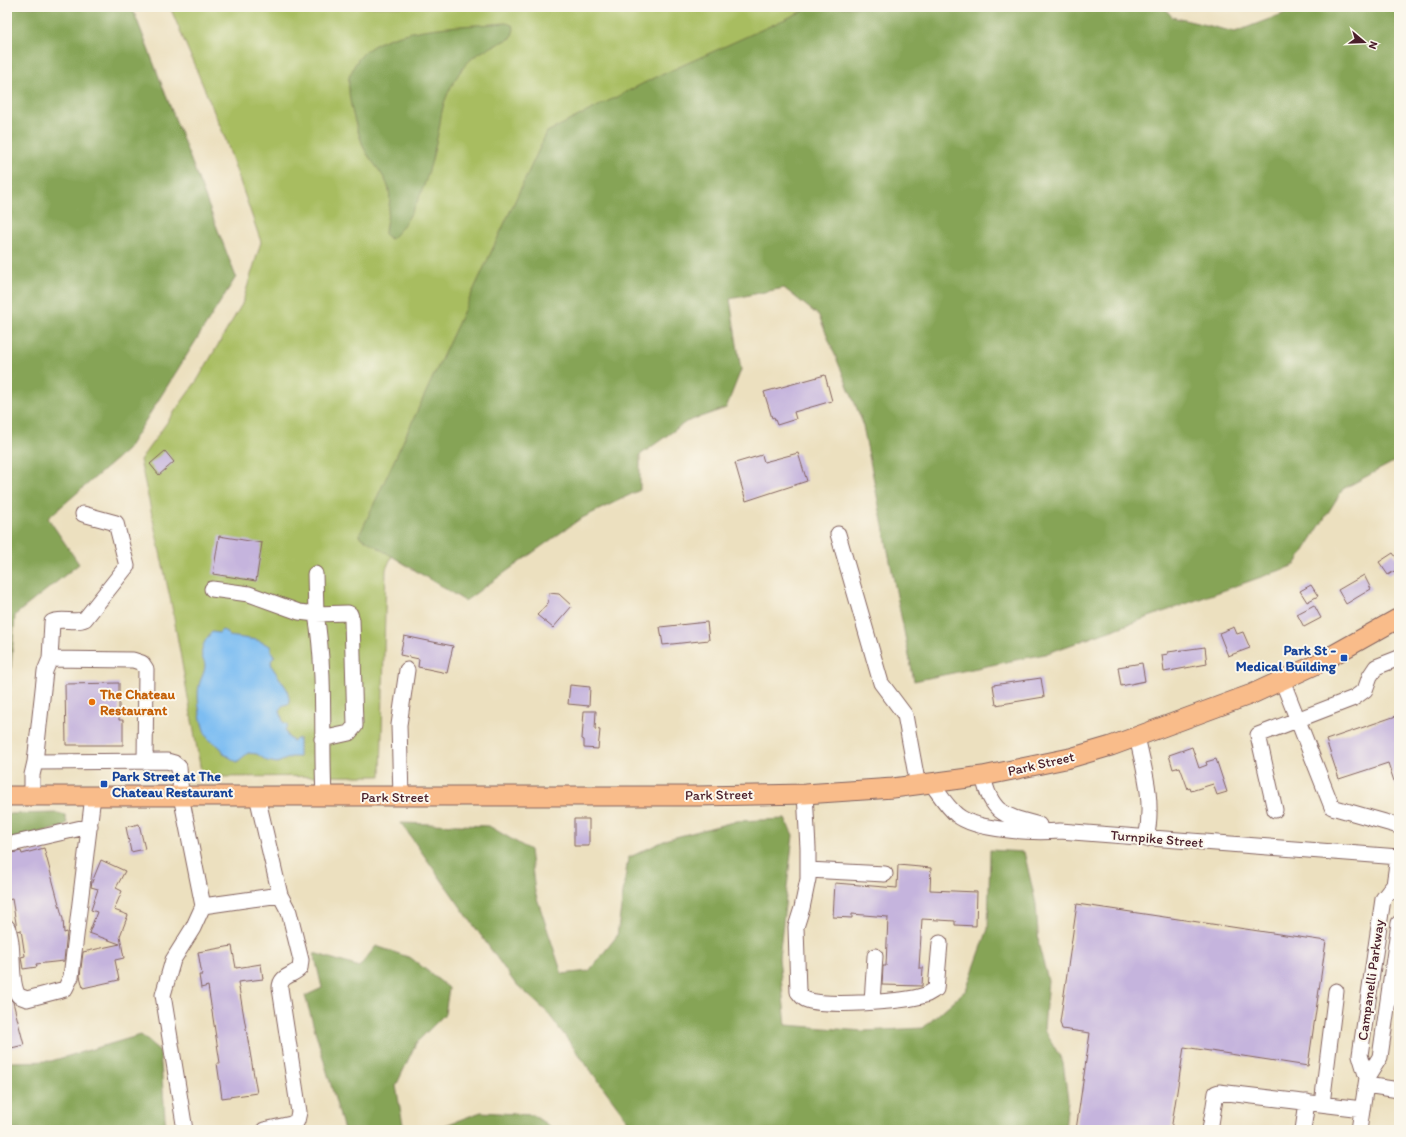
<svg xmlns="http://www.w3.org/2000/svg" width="1406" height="1137" font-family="Itim,sans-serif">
  <rect width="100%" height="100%" fill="#fbf7ec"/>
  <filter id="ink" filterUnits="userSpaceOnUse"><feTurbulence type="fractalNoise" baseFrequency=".025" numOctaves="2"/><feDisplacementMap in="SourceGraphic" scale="8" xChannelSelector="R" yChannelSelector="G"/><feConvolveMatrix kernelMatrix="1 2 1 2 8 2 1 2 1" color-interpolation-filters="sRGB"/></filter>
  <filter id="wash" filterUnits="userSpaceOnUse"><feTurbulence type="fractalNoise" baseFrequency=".012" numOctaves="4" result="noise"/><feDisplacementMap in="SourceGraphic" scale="16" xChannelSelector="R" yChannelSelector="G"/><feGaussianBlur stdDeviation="0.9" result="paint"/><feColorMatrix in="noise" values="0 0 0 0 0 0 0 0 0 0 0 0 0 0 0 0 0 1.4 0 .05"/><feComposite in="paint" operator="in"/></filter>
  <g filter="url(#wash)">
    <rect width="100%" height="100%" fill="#ece0bf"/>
    <!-- green -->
    <path fill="#a8bd61" stroke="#796e46" d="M170,7H859L509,299L386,569L381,776L202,777L172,607L140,460L198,379L242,304L261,242L225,138Z"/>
    <!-- forest -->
    <path fill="#86a457" stroke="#686241" d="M7,7H132L236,277L127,450L48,518L79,564L15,615L7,723Z
      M812,7H1164L1172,17L1235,32L1301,7H1399V459L1343,489L1295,565L1045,654L914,681L862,421L819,316L784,288L730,299L741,370L726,408L686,422L640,455V490L580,519L465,601L359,536L547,132L650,80Z
      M506,23L512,25L514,29L511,38C499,44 485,49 475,56C461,66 447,91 443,107C440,117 440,128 437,138C430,172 418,214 391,239L385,235C385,221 392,204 389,190C385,172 367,160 362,143C355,123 347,99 349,77C350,74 353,70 354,66C374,24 465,27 506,23Z
      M58,813L65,815L67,823L63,827L7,840V814Z
      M785,819L793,835L779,958L786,1025L863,1031L923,1028L966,990L988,929L990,850L1024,852L1036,904L1039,946L1048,980L1044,1029L1063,1062L1068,1100L1065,1130H635L547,1012L514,982L401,823L489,826L530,850L535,892L562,974L589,971L617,936L628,858L668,839L737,821Z
      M376,946L411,958L449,988L445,1014L416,1043L396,1086L404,1130H344L305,996L322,988L314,953L359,967Z
      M141,1035L160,1051L166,1130H7V1059L11,1062L51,1061Z
      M481,1112L533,1115L555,1130H432Z"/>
    <!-- water -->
    <path fill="#7dbdf2" stroke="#646e8e" d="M222,630L225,631L229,636L257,640L270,646L273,655L275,656L271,661L272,667L287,689L290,703L282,706L280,710L283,722L288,725L285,730L288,737L293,741L299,738V757H291L277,763L267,761L257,754L248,753L237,762L224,754C221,744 212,744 207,737C201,727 196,697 199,686C200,679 205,673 205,665C205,662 203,660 202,657C200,648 206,638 212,632L219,633Z"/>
    <g id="blocks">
      <!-- building -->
      <path fill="#c5b4dd" d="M825,375L832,401L794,412L796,419L777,425L774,417L772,418L764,392Z
        M165,451L174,462L159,475L150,464Z
        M798,453L807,481L746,501L735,463L762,455L764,462Z
        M219,536L262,543L256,581L213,574Z
        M1393,553L1399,561V568L1388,575L1379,562Z
        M1364,575L1371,589L1346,604L1338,590Z
        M1311,585L1318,596L1307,602L1300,591Z
        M549,593L559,594L572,606L553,628L537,615L548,603Z
        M1314,605L1321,618L1304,627L1297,614Z
        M707,622L709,640L663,645L660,627Z
        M1234,627L1237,634L1243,632L1250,648L1228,656L1219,633Z
        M404,636L453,646L447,673L418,667L419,659L400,655Z
        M1205,647L1207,664L1164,672L1162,655L1168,654V652Z
        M1142,663L1145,681L1121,686L1118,667Z
        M1041,678L1044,697L996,705L993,685Z
        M119,683V720H123V745H66L65,684Z
        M570,685L590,687L589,706L568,704Z
        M584,711H596L595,729L600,730L598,749L584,748V740L582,739Z
        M1399,715V790H1397L1388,763L1339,779L1326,740Z
        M1192,747L1199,768L1207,765L1206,762L1216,759L1227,792L1217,795L1213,784L1191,791L1190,788L1188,789L1180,767L1173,769L1169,755Z
        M574,819H589V846H574Z
        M139,824L145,849L131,852L126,827Z
        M44,848L63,919L64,933L67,932L64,961L36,964L37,967L23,969L21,957L25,956L21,930L18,931L17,929L12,899L7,900V854L21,851L22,854Z
        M101,860L125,871L116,888L122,891L114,910L128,915L120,936L124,958L115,960L119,980L83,988L80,976L83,952L120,944L89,933L97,912L91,910L98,889L91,887L92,882Z
        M898,865L931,868L930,890L977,892L976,926L955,925V921L922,919L919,968H923L922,986L882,985L883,966H886L888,917L852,914V918L833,917L835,883L897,888Z
        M1077,904L1326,941L1308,1066L1184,1047L1171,1130H1076L1090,1033L1062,1029L1060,1022Z
        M232,946L236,968L261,964L263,979L238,982L257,1093L222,1098L217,1063H220L208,986L201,988L199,975H202L198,952Z
        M7,995L13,1002L24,1045L7,1049Z"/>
    </g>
  </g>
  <g filter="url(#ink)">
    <use href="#blocks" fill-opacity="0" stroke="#83635f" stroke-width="1"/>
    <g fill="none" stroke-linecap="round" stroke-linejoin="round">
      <!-- minor casing -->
      <g stroke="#83635f" stroke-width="17">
        <path id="minor" d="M838,534L881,683L905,715L918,786
          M315,574L316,614L348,613L350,614L352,620L355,726L349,733L322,739
          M212,589L249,594L299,612L316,614C326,674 321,736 324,797
          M50,659L52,622C62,617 75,624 85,619L127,566L116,523L83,514
          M1282,680L1332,807L1399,826
          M1137,737C1145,772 1154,803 1146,839
          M35,762L167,761L174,763L179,767L181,796L203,906L280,895L257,796
          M983,776C991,814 1005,816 1039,825
          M932,784C940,795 947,807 957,815C976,831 1035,833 1060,831L1399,857
          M805,794L808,848V879L802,908L796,927L798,992C801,995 803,999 807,1000C827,1007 904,1002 925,995C929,994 932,991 936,989L940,943
          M32,795V775L35,762L45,671L50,659L133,660L142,663L146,669L145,761
          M401,797L399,725L407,670
          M1275,810L1258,735L1354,698L1365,690L1370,676L1376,667L1399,658
          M7,845L90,826
          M1398,857L1394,885L1398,893
          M808,870L885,874
          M7,927C16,946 8,984 19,996L27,999L65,989L71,977L93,796
          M872,1002L875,956
          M1367,1078L1360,1055L1383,899L1394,885
          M1366,1085L1399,1090
          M1322,1104L1336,991
          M185,1130L163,995L173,960L193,928L203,906
          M264,1130L291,1124L297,1121L299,1112L280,988C280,975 293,976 300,968L301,960L289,912L280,895
          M1210,1130L1216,1093L1219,1092L1362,1109
          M1303,1130L1307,1102
          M1359,1130L1367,1078L1380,1057L1399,923"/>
      </g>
      <!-- major casing -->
      <g stroke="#83635f" stroke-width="21">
        <path id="major" d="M7,796H698L805,794L893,788L983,776L1070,758L1111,746L1252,694L1317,664L1399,618"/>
      </g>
      <!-- minor -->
      <use href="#minor" stroke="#fff" stroke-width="15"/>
      <!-- major -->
      <use href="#major" stroke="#f9bc8a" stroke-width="19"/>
    </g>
  </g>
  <!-- markers -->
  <g fill="#1a4fb4" stroke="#fbf7ec" stroke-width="1.5">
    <rect x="1340" y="654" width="8" height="8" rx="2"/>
    <rect x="100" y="780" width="8" height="8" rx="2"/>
  </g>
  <circle fill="#e8710a" stroke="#fbf7ec" stroke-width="1.5" cx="92" cy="702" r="4"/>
  <g text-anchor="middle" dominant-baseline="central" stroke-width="4" stroke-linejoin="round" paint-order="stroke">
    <!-- transit labels -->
    <g font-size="14" font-weight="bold" fill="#164399" stroke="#fbf7ec" text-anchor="end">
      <text x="1336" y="650">Park St -<tspan x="1336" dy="16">Medical Building</tspan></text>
      <text x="112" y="776" text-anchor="start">Park Street at The<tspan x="112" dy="16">Chateau Restaurant</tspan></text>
    </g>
    <!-- food labels -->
    <g font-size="14" font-weight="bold" fill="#c56008" stroke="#fbf7ec" text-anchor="start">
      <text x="100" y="694">The Chateau<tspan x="100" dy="16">Restaurant</tspan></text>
    </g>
    <!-- street labels -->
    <g font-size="14" fill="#4a1f2b" stroke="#fbf7ec">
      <text transform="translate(1041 764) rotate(-13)">Park Street</text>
      <text transform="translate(719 795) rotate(-1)">Park Street</text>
      <text x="395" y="797">Park Street</text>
      <text transform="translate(1157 839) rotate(5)">Turnpike Street</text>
      <text transform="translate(1371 980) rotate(-82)">Campanelli Parkway</text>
    </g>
  </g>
  <!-- margin -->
  <rect width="1406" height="1137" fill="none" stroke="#fbf7ec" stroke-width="24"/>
  <!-- north arrow -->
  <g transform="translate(1364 42) rotate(109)" stroke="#fbf7ec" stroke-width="3" paint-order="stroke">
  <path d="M0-3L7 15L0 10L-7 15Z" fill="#4a1f2b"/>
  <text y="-6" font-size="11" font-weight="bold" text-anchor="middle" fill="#4a1f2b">N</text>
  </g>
</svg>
